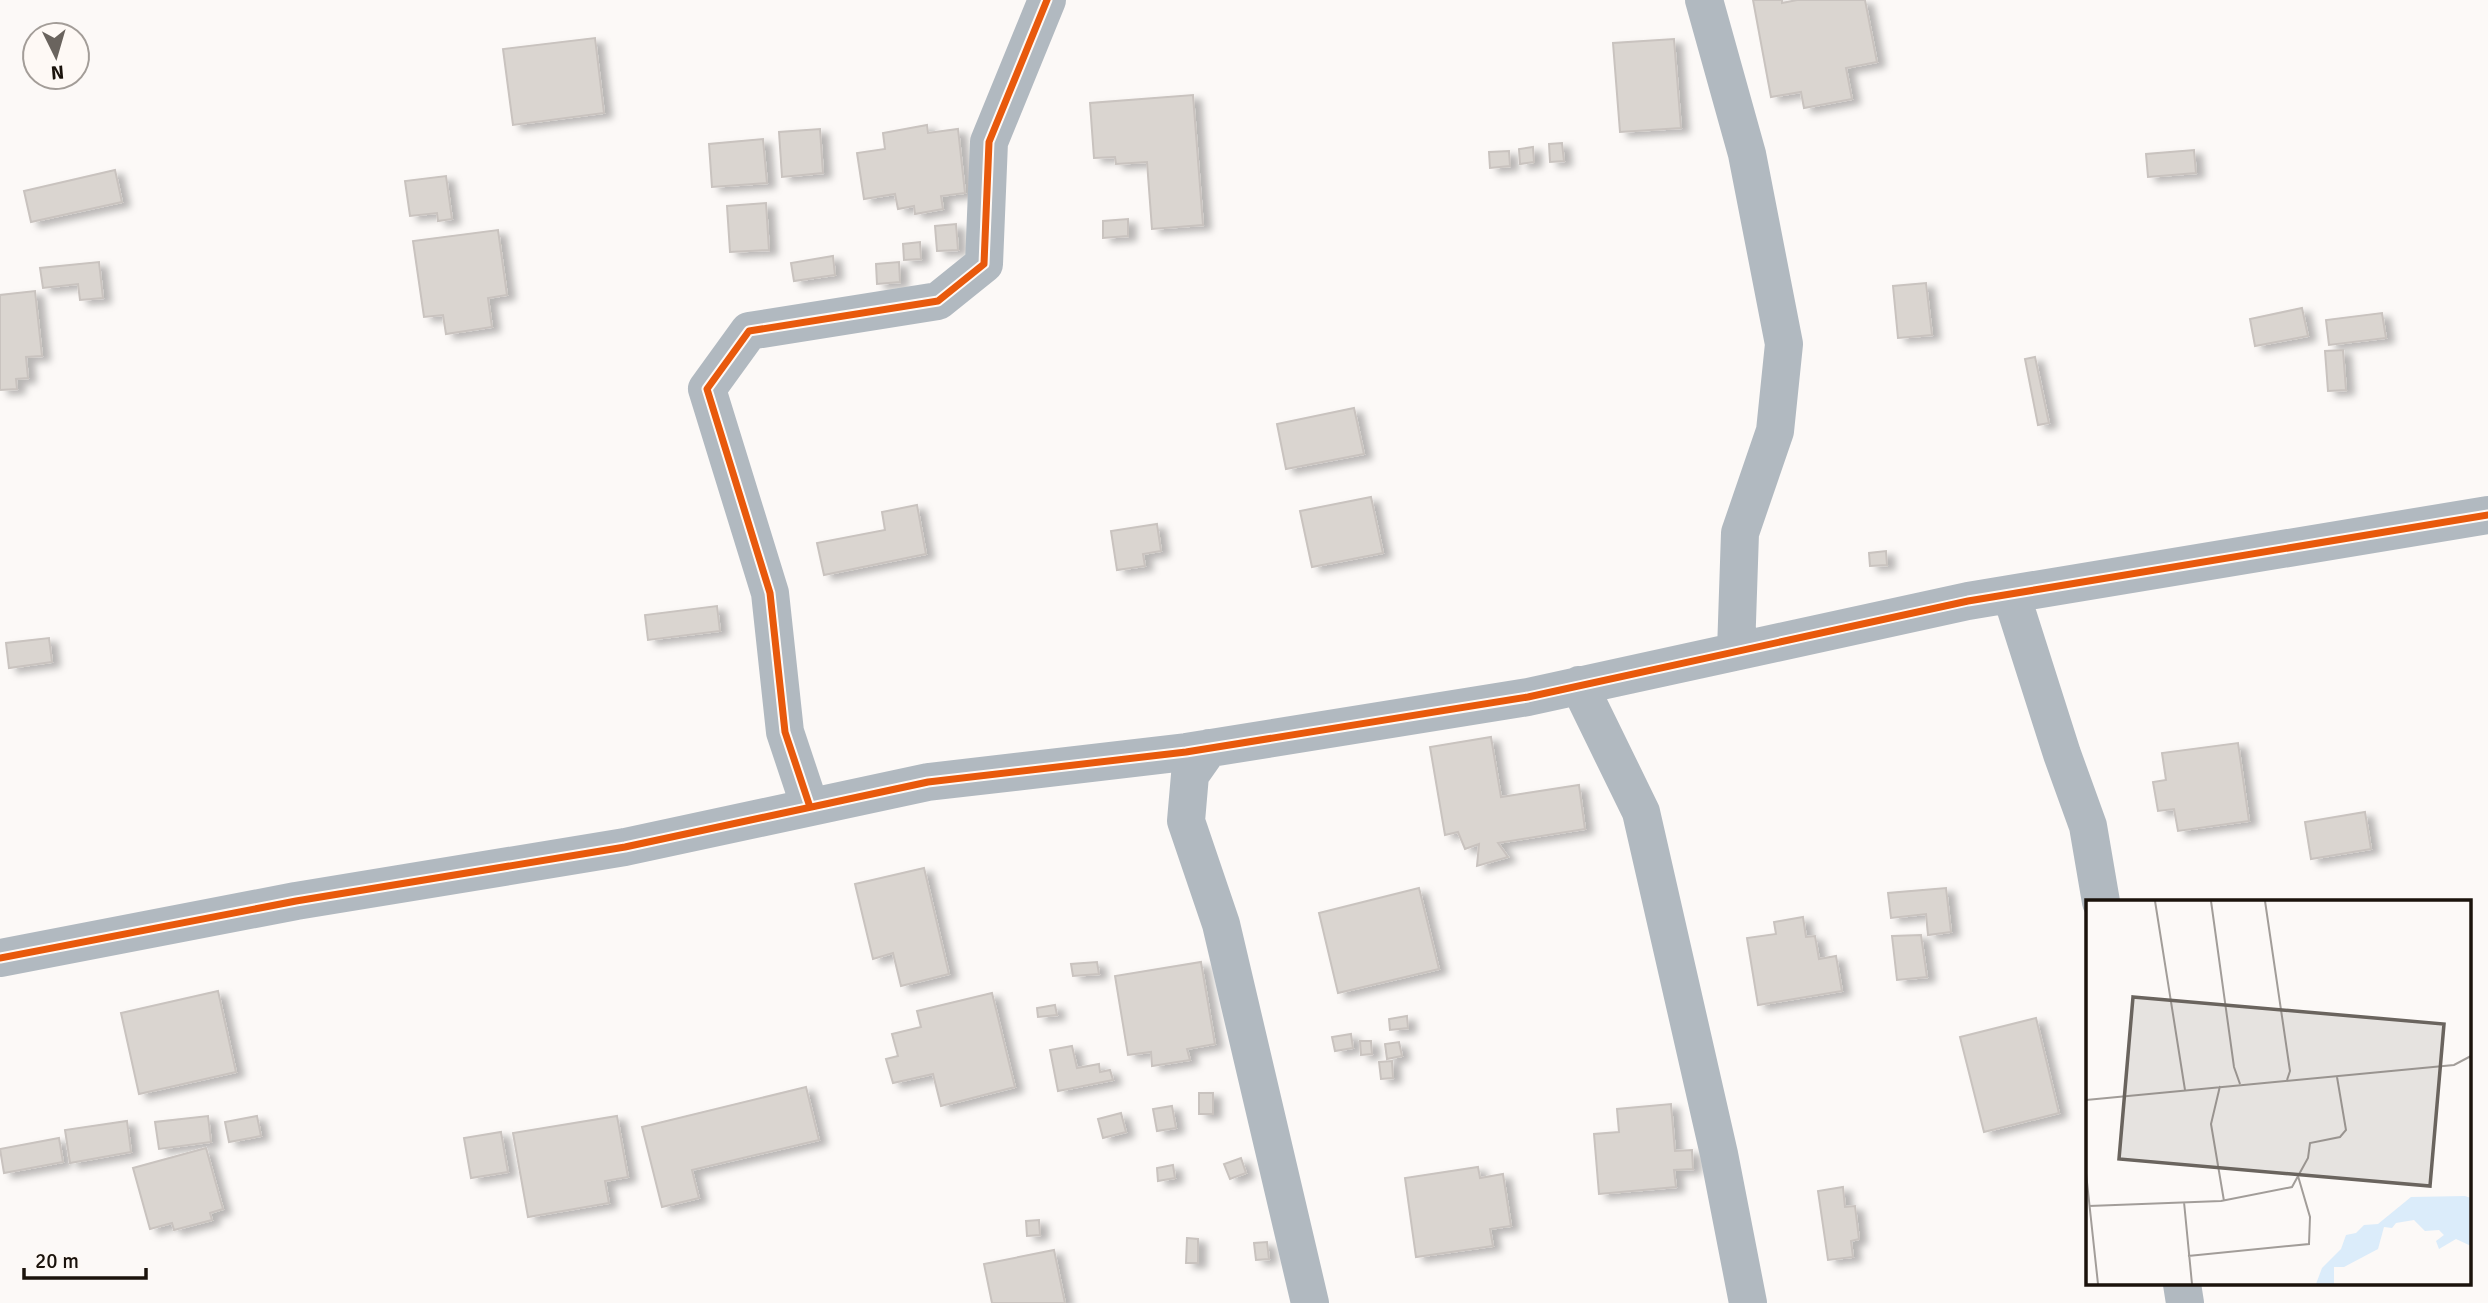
<svg xmlns="http://www.w3.org/2000/svg" width="2488" height="1303" font-family="Signika,sans-serif">
  <defs>
    <filter id="shadow"><feDropShadow dx="8" dy="4.5" stdDeviation="3.5" flood-color="#0004"/></filter>
  </defs>
  <rect width="100%" height="100%" fill="#fcf9f7"/>
  <!-- building -->
  <path fill="#dad5d0" stroke="#c9c3bf" stroke-width="2" filter="url(#shadow)" d="M1753,0H1782V3L1797,0H1865L1877,62L1846,68L1852,99L1804,108L1801,92L1771,97Z
    M595,38L604,113L513,125L503,49Z
    M1674,39L1681,128L1620,132L1613,43Z
    M1193,95L1203,225L1152,229L1147,162L1116,164L1115,157L1094,158L1090,103Z
    M927,125L928,133L958,129L965,193L941,196L943,209L915,214L914,206L898,209L895,194L864,199L857,153L885,149L883,133Z
    M820,129L823,173L782,177L779,132Z
    M763,139L767,183L712,187L709,144Z
    M1562,143L1564,161L1550,162L1549,144Z
    M1533,147L1534,162L1520,164L1519,149Z
    M2194,150L2196,173L2148,177L2146,154Z
    M1509,151L1510,166L1490,168L1489,152Z
    M115,170L122,202L31,222L24,191Z
    M446,176L452,219L438,221L437,213L410,216L405,181Z
    M766,203L769,250L730,252L727,206Z
    M1128,219V236L1103,238V221Z
    M956,224L958,250L937,251L935,226Z
    M498,230L507,295L488,298L492,327L446,334L443,315L424,317L413,241Z
    M920,242L921,259L904,260L903,244Z
    M833,256L835,275L794,281L791,263Z
    M99,262L103,298L80,300L78,284L43,288L40,268Z
    M899,262L900,282L877,284L876,264Z
    M1926,283L1932,335L1898,338L1893,286Z
    M35,291L42,356L26,357L28,378L16,379L17,389L0,390V295Z
    M2302,308L2308,336L2255,346L2250,319Z
    M2382,313L2386,338L2329,345L2326,320Z
    M2343,350L2346,390L2328,391L2325,351Z
    M2035,357L2049,423L2038,425L2025,359Z
    M1354,408L1364,454L1286,469L1277,424Z
    M1371,497L1383,553L1312,567L1300,511Z
    M917,505L926,554L824,575L817,543L885,530L882,512Z
    M1157,524L1161,551L1143,554L1145,566L1117,570L1111,531Z
    M1886,551L1887,565L1870,566L1869,553Z
    M717,606L720,631L648,640L645,615Z
    M49,638L52,662L9,668L6,643Z
    M1491,737L1501,797L1579,785L1585,829L1498,843L1508,857L1477,866L1479,844L1465,849L1458,832L1445,835L1430,747Z
    M2238,743L2249,821L2178,831L2174,809L2158,811L2153,782L2166,780L2162,753Z
    M2365,812L2371,849L2311,859L2305,822Z
    M924,868L949,974L901,986L893,953L873,959L855,884Z
    M1419,888L1439,969L1338,993L1319,913Z
    M1946,888L1951,932L1928,935L1926,914L1891,918L1888,893Z
    M1803,917L1806,937L1815,936L1819,959L1836,956L1842,991L1758,1005L1747,938L1776,934L1774,922Z
    M1921,935L1927,977L1897,980L1892,936Z
    M1097,962L1099,974L1073,976L1071,964Z
    M1201,962L1215,1044L1187,1049L1190,1060L1152,1066L1151,1052L1128,1055L1115,976Z
    M218,991L236,1072L139,1094L121,1013Z
    M992,993L1015,1087L941,1106L933,1074L893,1083L886,1059L898,1056L892,1034L921,1027L917,1011Z
    M1055,1005L1057,1015L1038,1017L1037,1008Z
    M1407,1016L1408,1028L1390,1030L1389,1019Z
    M2036,1018L2059,1113L1984,1132L1960,1037Z
    M1351,1034L1353,1048L1335,1051L1332,1037Z
    M1360,1041H1371L1372,1054L1361,1055Z
    M1399,1042L1402,1056L1387,1059L1385,1044Z
    M1072,1046L1077,1068L1099,1064L1100,1072L1110,1070L1113,1080L1058,1091L1050,1050Z
    M1392,1061L1393,1078L1381,1079L1379,1062Z
    M806,1087L819,1140L692,1170L699,1198L662,1207L642,1127Z
    M1199,1093H1213V1114H1199Z
    M1671,1104L1675,1151L1692,1150L1693,1169L1674,1170L1676,1187L1599,1194L1594,1134L1619,1132L1617,1109Z
    M1172,1106L1176,1128L1157,1131L1153,1109Z
    M1121,1113L1126,1132L1103,1138L1098,1119Z
    M208,1116L211,1142L159,1149L155,1122Z
    M257,1116L261,1136L229,1142L225,1122Z
    M617,1116L628,1177L605,1181L609,1203L528,1217L513,1133Z
    M127,1121L131,1152L70,1163L65,1130Z
    M501,1132L508,1172L471,1178L464,1138Z
    M59,1138L63,1162L4,1173L0,1149Z
    M206,1148L223,1209L210,1213L212,1220L174,1230L172,1223L150,1229L133,1168Z
    M1241,1158L1246,1173L1230,1179L1224,1164Z
    M1173,1165L1175,1178L1158,1181L1157,1168Z
    M1478,1167L1480,1178L1503,1174L1511,1226L1490,1229L1493,1246L1416,1257L1405,1178Z
    M1843,1187L1845,1207L1855,1206L1859,1239L1851,1241L1853,1257L1828,1260L1818,1191Z
    M1039,1220L1040,1235L1027,1236L1026,1221Z
    M1187,1238L1198,1239V1263H1186Z
    M1267,1242L1269,1259L1256,1260L1254,1243Z
    M1054,1250L1065,1303H992L984,1264Z"/>
  <g fill="none" stroke-linecap="round" stroke-linejoin="round">
    <!-- minor -->
    <path stroke="#b1b9c0" stroke-width="38" d="M1704,0L1747,154L1784,344L1775,431L1740,533L1736,651
      M2011,594L2062,754L2088,826L2101,902
      M1579,685L1641,812L1719,1154L1748,1303
      M1209,748L1190,775L1186,821L1221,924L1310,1303
      M810,807L785,732L770,593L707,389L749,331L938,301L984,264L989,142L1047,0
      M0,958L296,901L625,847L928,782L1186,752L1528,697L1968,601L2488,515
      M2182,1284L2185,1303"/>
    <!-- cycleway casing -->
    <g stroke="#fef9f5" stroke-width="11">
      <path id="cycleway" d="M810,807L785,732L770,593L707,389L749,331L938,301L984,264L989,142L1047,0
        M0,958L296,901L625,847L928,782L1186,752L1528,697L1968,601L2488,515"/>
    </g>
    <!-- cycleway -->
    <use href="#cycleway" stroke="#e8590c" stroke-width="7"/>
  </g>
  <!-- overview -->
  <g transform="translate(2086 900)">
    <rect width="385" height="385" fill="#fcf9f7"/>
    <path d="M379,296L385,298V346L370,339L353,349L350,341L358,335L353,330L339,331L328,320L310,323L306,328L298,327L292,349L258,367H248V384H230L236,368L255,349L260,335L270,333L278,325L292,324L325,297Z" fill="#dbecfa"/>
    <path fill="none" stroke="#a29d99" stroke-width="2" d="M69,1L99,190M125,1L148,167L154,184M179,1L204,171L201,180M134,186L125,224L138,301M0,200L368,165L385,156M0,273L12,384M98,302L106,384M3,306L135,301L206,287L222,258L224,243L254,237L260,230L251,177M102,356L223,344L224,317L212,276"/>
    <path fill="#6a645e" fill-opacity="0.15" stroke="#6a645e" stroke-width="3.5" d="M47,97L358,124L344,286L33,259Z"/>
    <rect width="385" height="385" fill="none" stroke="#1b130c" stroke-width="3.5"/>
  </g>
  <!-- north arrow -->
  <g transform="translate(56 56) rotate(175)"><circle r="33" fill="#fef9f5" stroke="#a39d98" stroke-width="2"/>
  <path d="M0-5L12 26L0 18L-12 26Z" fill="#6a645e"/>
  <text y="-10" font-size="19" font-weight="bold" text-anchor="middle" fill="#1b130c">N</text>
  </g>
  <!-- scale -->
  <path d="M24 1268v10h122v-10" fill="none" stroke="#1b130c" stroke-width="3.5"/>
  <text x="35" y="1268" font-size="21" fill="#1b130c" stroke="#fef9f5" stroke-width="5" paint-order="stroke">20 m</text>
</svg>
